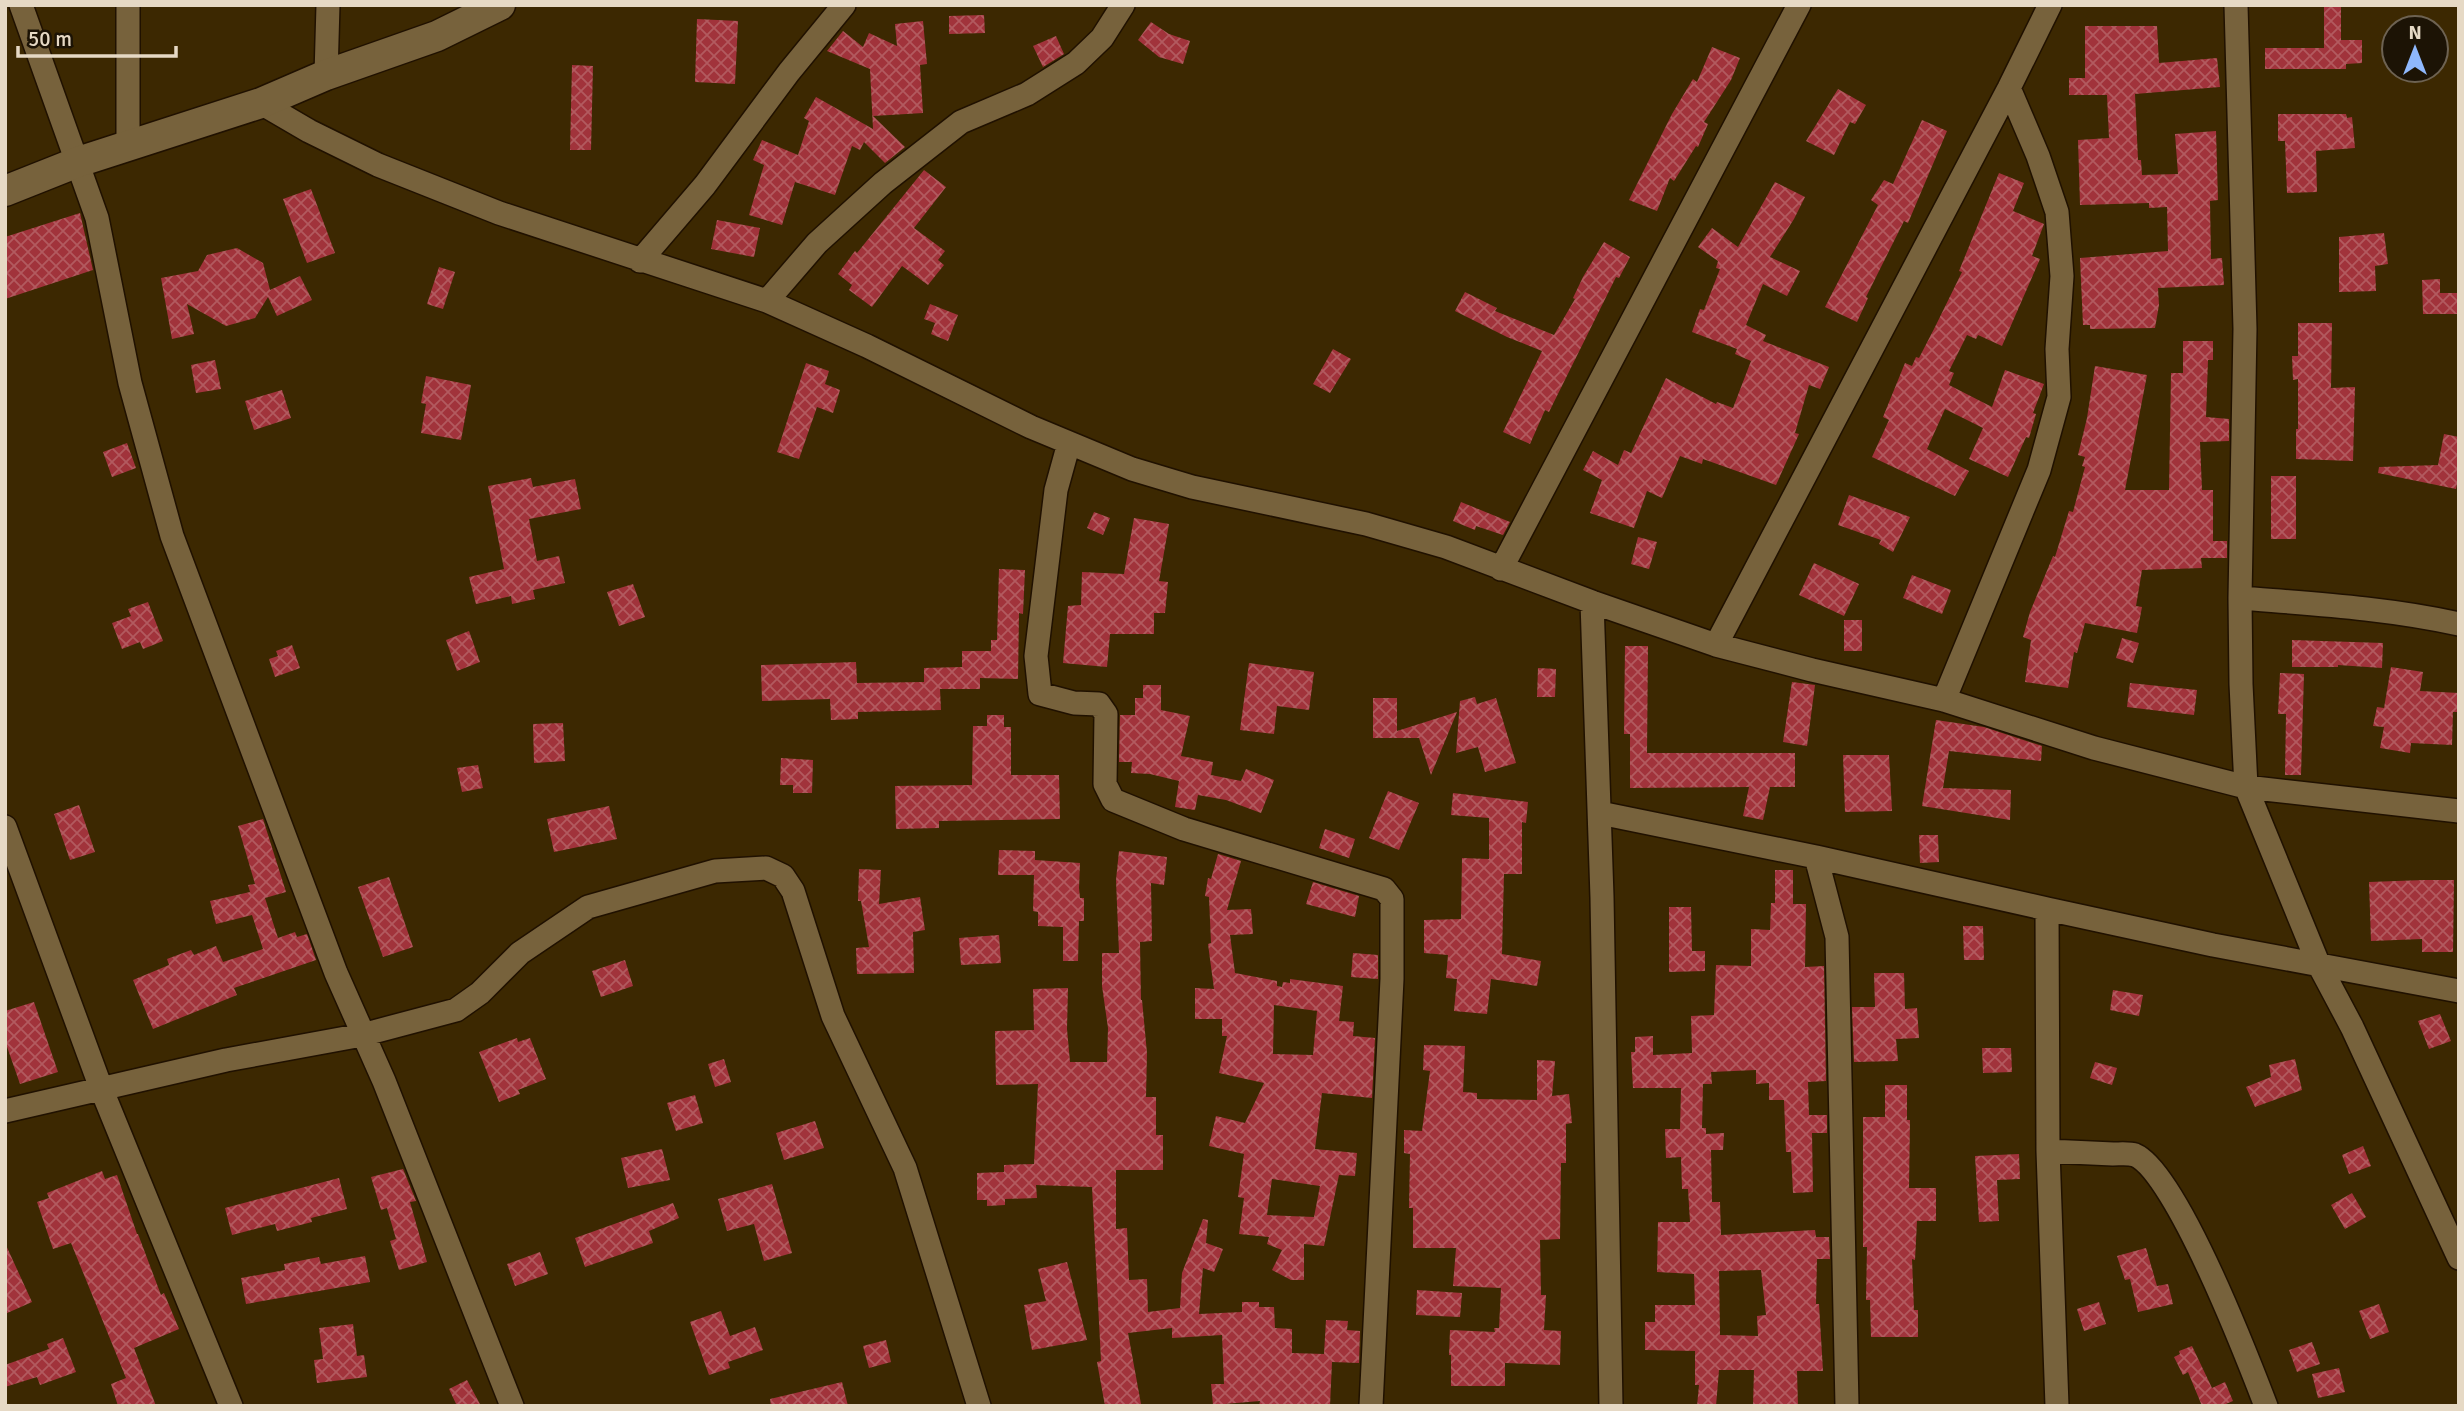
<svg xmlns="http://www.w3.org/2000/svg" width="2464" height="1411" font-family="Signika,sans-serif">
  <defs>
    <pattern id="building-cross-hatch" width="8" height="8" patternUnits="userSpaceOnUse" patternTransform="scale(1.75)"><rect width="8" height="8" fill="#a1333b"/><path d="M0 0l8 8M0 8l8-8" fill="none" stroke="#b25a5f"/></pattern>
  </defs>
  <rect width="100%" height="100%" fill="#3c2801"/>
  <!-- building -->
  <path fill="url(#building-cross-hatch)" fill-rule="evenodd" d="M2324,5H2341V40H2362V63L2346,64V69H2265V48H2324Z
    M984,15L985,33L949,34V16Z
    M697,19L738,21L735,84L695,82Z
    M923,21L927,64L920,65L923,113L873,116L905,147L885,163L864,142L860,150L852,146L835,195L795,182L782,225L749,215L764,165L753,160L762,140L798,155L809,121L804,118L816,97L873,129L870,69L827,51L843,31L863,47L869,33L897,46L895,24Z
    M1151,22L1169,34L1190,41L1183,64L1159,57L1138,40Z
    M2085,26H2157L2159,63L2217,58L2220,87L2135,94L2138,160H2141L2142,175L2178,174L2175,134L2216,131L2218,200L2210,201L2211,259L2222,258L2224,285L2158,288L2159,305L2155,328L2090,329V325H2083L2080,258L2168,251L2167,207L2149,208V203L2080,205L2078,140L2109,138L2107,95H2069V78H2085Z
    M1056,36L1064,54L1043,67L1033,46Z
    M1712,47L1740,58L1731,80L1704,122L1708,124L1698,147L1696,146L1674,181L1670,178L1657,211L1629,200L1672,114L1693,79L1697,82Z
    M572,65L593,66L591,150H570Z
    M1838,89L1866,105L1855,124L1850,122L1834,155L1806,141Z
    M2278,114H2346L2347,118L2352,117L2355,148L2316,151L2317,192L2287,193L2285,141H2278Z
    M1922,120L1947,131L1908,223L1904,221L1866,297L1868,298L1857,322L1825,307L1878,205L1871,200L1884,180L1893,184Z
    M924,170L946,187L914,228L945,251L938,260L944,265L928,285L902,266L872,307L849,290L852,285L838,274L855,251L857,253Z
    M1999,173L2024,183L2013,211L2044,224L2032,256L2040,259L2002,346L1978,335L1976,339L1967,335L1949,371L1954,373L1949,385L1992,407L2005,370L2044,384L2033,413L2036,414L2029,438L2026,437L2008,477L1969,459L1983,428L1945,409L1927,449L1969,471L1955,496L1872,457L1889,420L1883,417L1905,363L1912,366L1916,357L1919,358L1935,327L1962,272L1959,271Z
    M1775,182L1805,197L1794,219L1770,257L1800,271L1787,296L1763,284L1746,325L1766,335L1763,341L1829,367L1820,389L1809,385L1795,433L1799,434L1776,485L1703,459L1702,464L1680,456L1662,498L1647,491L1634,528L1590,513L1602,480L1583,470L1593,451L1618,465L1624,450L1631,453L1666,378L1716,404L1717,402L1733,408L1751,361L1735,354L1737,349L1692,332L1700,309L1704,310L1720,269L1716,268L1718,261L1698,247L1712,228L1738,247Z
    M311,189L335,253L307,263L283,199Z
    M80,213L93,270L5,299V237Z
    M717,220L760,228L754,257L711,249Z
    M2384,233L2388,264L2375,266L2376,291L2339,292V237Z
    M1604,242L1630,257L1619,278L1616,277L1549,412L1545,410L1530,444L1503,432L1542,351L1507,337L1455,311L1465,292L1497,308L1495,311L1554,335L1575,299L1573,298L1583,277Z
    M237,248L263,263L270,290L300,276L312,300L277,316L268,297L255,318L226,326L187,304L194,334L172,339L161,278L198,271L207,255Z
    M439,267L455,272L443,309L427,304Z
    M2440,279V293H2459V314H2423L2422,280Z
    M930,304L958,315L948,341L931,334L935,323L924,319Z
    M2298,323H2332L2331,388L2355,387L2353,461L2296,459V429H2298V379L2293,380L2292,356H2298Z
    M2183,341H2213V360H2208L2206,417L2229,419V441L2200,442L2202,490H2213V541H2227V558H2201L2202,568L2142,570L2136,606L2142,607L2137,633L2085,623L2077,653L2074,652L2068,688L2025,682L2031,640L2023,637L2030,612L2053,556L2055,557L2069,511L2073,512L2085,467L2082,466L2085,457L2078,455L2087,418L2095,366L2147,375L2125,490H2169L2171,373H2183Z
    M1333,349L1351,359L1330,393L1313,384Z
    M215,360L221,389L196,393L191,365Z
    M806,363L829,371L825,384L840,390L833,413L817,407L799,459L777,452Z
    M426,376L471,385L461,440L421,433L426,404L421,403Z
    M282,390L291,418L254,430L245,401Z
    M2444,434L2459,437V475L2456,489L2378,473L2379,467L2438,465Z
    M127,443L136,468L112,477L103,452Z
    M2271,476H2296V539H2271Z
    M531,478L533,487L575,479L581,509L529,519L537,561L559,556L565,583L533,590L535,599L512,604L511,596L476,604L469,577L504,569L488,486Z
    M1849,495L1910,517L1893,552L1879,544L1881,540L1838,525Z
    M1461,502L1510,522L1503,535L1476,526L1475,530L1453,521Z
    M1094,512L1110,518L1103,535L1087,528Z
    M1134,518L1169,524L1159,581L1168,582L1165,613H1154V634H1110L1107,667L1063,663L1068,606L1081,605L1082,572L1124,574Z
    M1638,537L1657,542L1649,569L1631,564Z
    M1814,563L1859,584L1844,616L1799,595Z
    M999,569L1025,570L1023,614L1019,613L1018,679L980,678V689H940L941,710L858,712V719L831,720L830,699L762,701L761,665L856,662L857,683L924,682V668L962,667V651H991V640H997Z
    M1912,575L1951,590L1942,614L1903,598Z
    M633,584L645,617L619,626L607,592Z
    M148,602L163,641L143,649L140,642L122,649L112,623L131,616L128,609Z
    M1844,620H1862V651H1844Z
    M469,631L480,662L457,671L446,640Z
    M2122,638L2139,643L2133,663L2116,658Z
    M2292,640L2383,643L2382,668L2338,665V667H2292Z
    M292,645L300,668L275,677L269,659L278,656L276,651Z
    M1625,646H1648L1647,753H1795V787H1770L1763,820L1743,816L1749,787L1630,788V734H1624Z
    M1249,663L1314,672L1309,710L1277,706L1274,734L1240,730Z
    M2391,667L2423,672L2420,691L2459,693V712H2453L2452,745L2411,743L2410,753L2380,748L2384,727L2373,726L2377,707L2384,708Z
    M1538,668L1556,669L1555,697H1537Z
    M2280,673L2304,674L2301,775H2285L2286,714H2278Z
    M1792,682L1815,685L1807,746L1783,742Z
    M2130,683L2197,690L2194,715L2127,707Z
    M1143,685H1161V710L1190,716L1181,756L1213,762L1211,775L1241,781L1246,769L1274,780L1261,813L1226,800L1198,795L1195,810L1175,807L1179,781L1150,774L1131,773L1132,762H1119L1120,715H1135V698H1143Z
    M1475,697L1477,704L1496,698L1516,763L1485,772L1478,747L1456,753L1460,701Z
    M1373,698H1397V731L1457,712L1431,775L1419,738H1373Z
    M987,715H1004V727H1011V775H1059L1060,819L939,821V828L896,829L895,786L972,785L973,726H987Z
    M1936,720L1984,727L2042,746L2041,761L1949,751L1943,788L2011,790L2010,820L1922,806Z
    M563,723L565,761L534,763L533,724Z
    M1843,755H1889L1892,811L1845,812Z
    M781,758L813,760L812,793H793V785H780Z
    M478,765L483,788L462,792L457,768Z
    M1388,791L1419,803L1399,850L1369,838Z
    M1453,793L1528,802L1526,823L1522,822V874H1504L1502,954L1541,961L1537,986L1491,979L1487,1014L1454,1011L1457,979L1446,978L1448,955L1424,953V920L1461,919L1462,858L1489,859V818L1451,815Z
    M79,805L95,852L70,860L54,814Z
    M609,806L617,839L554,852L547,819Z
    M263,819L286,892L265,898L278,938L295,932L297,937L307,934L316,960L234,988L237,995L153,1029L133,980L169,965L167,959L191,950L194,955L216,946L223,962L263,949L252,915L216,924L210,901L250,892L248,885L255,884L238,826Z
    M1325,829L1355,839L1349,858L1319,848Z
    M1919,835H1938L1939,862L1920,863Z
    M999,850L1035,851V860L1080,863L1079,888L1080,898H1084V921H1079L1078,961H1063V927L1038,926V912L1033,911L1034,875H998Z
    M1119,851L1167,857L1164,885L1151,883L1152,941L1140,942L1141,1000H1142L1147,1053L1146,1097H1156V1135H1163V1170H1116V1229L1127,1228L1129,1280L1147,1279L1148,1312L1180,1308L1182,1273L1203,1219L1208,1220L1206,1243L1223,1249L1214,1272L1203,1268L1199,1314L1242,1312V1302H1259V1307H1274L1275,1328L1292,1329V1353L1324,1354L1326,1320L1348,1321L1347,1330L1360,1331L1359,1363L1332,1362L1330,1406H1259L1260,1401L1213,1405L1211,1384H1224L1222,1335L1172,1338V1328L1128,1333L1141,1404L1105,1406L1097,1362L1101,1361L1092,1187L1036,1185L1037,1198L1005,1199V1205L987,1206V1200H977V1173L1004,1172V1165L1034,1164L1038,1084L996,1085L995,1031L1034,1030L1033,989L1068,988L1067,1029L1070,1062H1107L1108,1028L1102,986V953H1119L1116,880Z
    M1218,854L1241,861L1227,910L1251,909L1253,934L1230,935L1235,973L1277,981V986L1282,987L1283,982L1290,983V979L1343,986L1339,1021L1354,1022L1353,1036L1375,1038L1372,1098L1322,1093L1315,1149L1357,1153L1355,1176L1339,1175L1324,1246L1304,1244V1280H1291L1272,1270L1282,1250L1267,1244L1269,1237L1239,1234L1244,1198L1238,1197L1244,1154L1209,1146L1216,1116L1245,1123L1264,1083L1219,1073L1227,1036H1222V1019H1195V988L1214,989L1208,944L1211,943L1209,897L1205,896L1208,878L1211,879ZM1274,1005L1317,1011L1313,1055L1273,1054ZM1272,1179L1320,1186L1314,1217L1267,1215Z
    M859,869L881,870L879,904L920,897L925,930L913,932L914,973L857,974L856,948L869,947L861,901H858Z
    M1775,870H1793V904H1806L1805,967L1824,966L1826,1081L1808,1082L1809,1115H1827V1133H1812L1813,1192L1793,1193L1791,1152H1786L1784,1100H1769V1083L1756,1084V1070L1711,1072L1712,1084H1703L1702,1128H1706V1134L1724,1133L1723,1150H1711L1712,1202H1720L1721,1235L1815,1230L1816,1237H1829L1830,1259H1817L1816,1304H1819L1823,1371H1797L1798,1406H1753L1754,1370H1719L1716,1406H1697L1699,1385H1695V1351L1645,1350V1322H1655V1305H1695L1694,1274L1657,1272L1658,1222H1690L1688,1189H1682L1681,1157L1666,1158L1665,1129H1680L1681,1088H1633L1631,1052H1635V1037L1653,1036V1055L1692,1053L1691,1016L1714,1015L1716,965L1751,966V929L1770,930L1771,903H1775ZM1761,1270L1766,1315L1757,1316L1758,1336L1720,1335L1719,1271Z
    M389,877L413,947L383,957L358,887Z
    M2424,880H2454L2453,952H2422V939L2371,941L2369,882Z
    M1313,882L1359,896L1355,917L1306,904Z
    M1669,907H1691L1692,951H1705V971L1669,972Z
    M1963,926H1983L1984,960H1964Z
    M999,935L1001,963L961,965L959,938Z
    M1353,953L1378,955V979L1351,977Z
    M625,960L633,986L601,997L592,971Z
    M1874,973H1904L1905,1009L1917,1008L1919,1038L1896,1039L1898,1061L1854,1062L1852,1007H1875Z
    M2113,990L2143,995L2139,1016L2110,1010Z
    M34,1002L58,1072L20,1084L5,1041V1011Z
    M2440,1014L2451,1041L2429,1049L2418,1021Z
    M517,1038L518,1042L530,1038L546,1079L518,1090L520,1094L499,1102L479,1052Z
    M1424,1045L1465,1046L1463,1092L1477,1093V1099L1537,1100V1060L1555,1061L1552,1096L1569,1094L1572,1123L1566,1124V1163H1561L1560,1239L1540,1240L1541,1295H1546L1544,1330L1561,1331L1560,1365L1505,1363V1386H1451V1355H1449L1450,1330L1495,1332L1494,1328H1499L1501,1288L1453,1286L1456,1248H1413V1208H1409L1410,1154L1404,1153V1130L1422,1131L1430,1071L1423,1070Z
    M1982,1048H2011L2012,1072L1983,1073Z
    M724,1059L731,1082L715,1087L708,1064Z
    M2295,1059L2302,1090L2255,1107L2246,1087L2271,1077L2269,1065Z
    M2095,1062L2117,1068L2112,1085L2090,1078Z
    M1885,1085H1907V1120H1910L1909,1188H1936V1221H1917L1915,1260L1912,1259L1914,1310H1918V1337H1871L1870,1300H1866L1867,1247H1863V1117H1885Z
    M695,1095L703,1123L676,1131L667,1103Z
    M815,1121L824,1148L784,1160L776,1133Z
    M2363,1146L2371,1166L2349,1174L2342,1155Z
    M662,1149L670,1180L628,1188L621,1158Z
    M2019,1154L2020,1179L1997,1180L1999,1221L1979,1222L1975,1156Z
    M403,1169L416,1201L410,1202L427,1262L399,1270L390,1241L396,1239L387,1208L381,1210L371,1177Z
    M102,1171L105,1179L117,1175L137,1234H138L161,1295L164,1293L179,1329L134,1348L156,1406H118L111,1384L126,1378L71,1243L53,1249L37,1202L49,1198L47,1193Z
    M339,1178L347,1209L311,1218L312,1222L277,1231L275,1224L232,1235L225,1208Z
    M772,1184L792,1253L764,1261L754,1224L727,1231L718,1199Z
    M2352,1193L2366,1217L2345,1229L2331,1205Z
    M673,1203L679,1218L649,1231L653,1243L585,1267L575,1238Z
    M5,1243L32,1302L5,1314Z
    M2146,1248L2157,1286L2168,1284L2173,1304L2138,1312L2130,1279L2125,1280L2117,1256Z
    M540,1252L548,1274L515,1286L507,1264Z
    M365,1256L370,1282L246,1304L241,1278L285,1270L284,1264L319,1257L321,1264Z
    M1067,1262L1087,1340L1032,1350L1024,1305L1046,1301L1038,1269Z
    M1417,1290L1462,1293L1460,1317L1416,1315Z
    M2099,1302L2106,1324L2084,1331L2077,1309Z
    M2379,1304L2389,1332L2370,1339L2359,1311Z
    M721,1311L730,1336L755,1327L763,1350L728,1362L730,1368L709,1375L690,1322Z
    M353,1324L357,1356L364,1355L367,1377L317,1383L314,1360L323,1359L319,1328Z
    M63,1338L76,1372L40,1385L37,1377L5,1387V1365L49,1349L47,1344Z
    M886,1340L891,1362L869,1368L863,1346Z
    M2312,1342L2320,1364L2297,1372L2289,1350Z
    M2192,1346L2212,1388L2225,1382L2233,1401L2221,1406H2202L2188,1372L2183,1375L2174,1357L2180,1354L2179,1351Z
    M2339,1368L2345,1392L2318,1398L2312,1374Z
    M467,1380L481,1406H457L449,1389Z
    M842,1382L848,1406H771L770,1399Z"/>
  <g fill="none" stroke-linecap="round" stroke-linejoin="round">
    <!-- minor casing -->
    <g stroke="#201100" stroke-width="26">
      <path id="minor" d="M21,5L97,218L130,383L172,536L336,973L384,1081L512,1406
        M2236,5L2245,329L2240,598L2241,684L2246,787L2318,963L2352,1027L2459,1258
        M326,75L328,5
        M261,103L309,131L378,165L499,213L767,301L867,346L1031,427L1132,469L1192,487L1366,524L1446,547L1592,602L1716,645L1812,670L1944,700L2094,748L2246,787L2459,811
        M128,147V5
        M640,261L705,185L789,72L844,5
        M767,301L817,243L883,183L961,122L1027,94L1076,63L1102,38L1123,5
        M1069,443L1056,490L1036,656L1040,694L1074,703L1099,704L1106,714L1105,784L1113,800L1184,829L1384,889L1392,899V979L1371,1406
        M1501,569L1799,5
        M2240,598C2313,604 2387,608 2459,624
        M1592,602L1602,897L1611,1406
        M1716,645L2009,88L2050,5
        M1944,700L2039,470L2059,397L2057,349L2062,276L2057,212L2038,156L2009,88
        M1600,813L1816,857L1837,937L1847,1406
        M5,827L101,1088L231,1406
        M1816,857L2047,909
        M5,1111L226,1060L362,1035L456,1010L480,993L520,953L588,907L715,871L766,868L783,876L793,891L833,1016L905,1168L979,1406
        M2048,1151C2070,1152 2092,1153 2113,1154C2120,1154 2129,1153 2135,1155C2176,1172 2248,1359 2266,1406
        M2057,1406L2048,1151L2047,909L2213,945L2459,991"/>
    </g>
    <!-- tertiary casing -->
    <g stroke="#201100" stroke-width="33">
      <path id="tertiary" d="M5,191L78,162L261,103L326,75L437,36L500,5"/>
    </g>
    <!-- minor -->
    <use href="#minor" stroke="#77623c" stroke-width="23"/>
    <!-- tertiary -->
    <use href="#tertiary" stroke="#77623c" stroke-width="30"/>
  </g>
  <!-- border -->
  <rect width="2464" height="1411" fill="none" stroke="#e6d9c5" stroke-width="14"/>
  <!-- north arrow -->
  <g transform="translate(2415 49)"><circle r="33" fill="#1c1305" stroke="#6d6252" stroke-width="2"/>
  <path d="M0-5L12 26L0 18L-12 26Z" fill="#8fb8fd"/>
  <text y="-10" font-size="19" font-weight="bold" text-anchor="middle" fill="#e6d9c5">N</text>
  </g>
  <!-- scale -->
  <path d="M18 46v10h158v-10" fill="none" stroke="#e6d9c5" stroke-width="3.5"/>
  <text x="28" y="46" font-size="21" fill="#e6d9c5" stroke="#1c1305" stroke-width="5" paint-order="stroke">50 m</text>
</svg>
